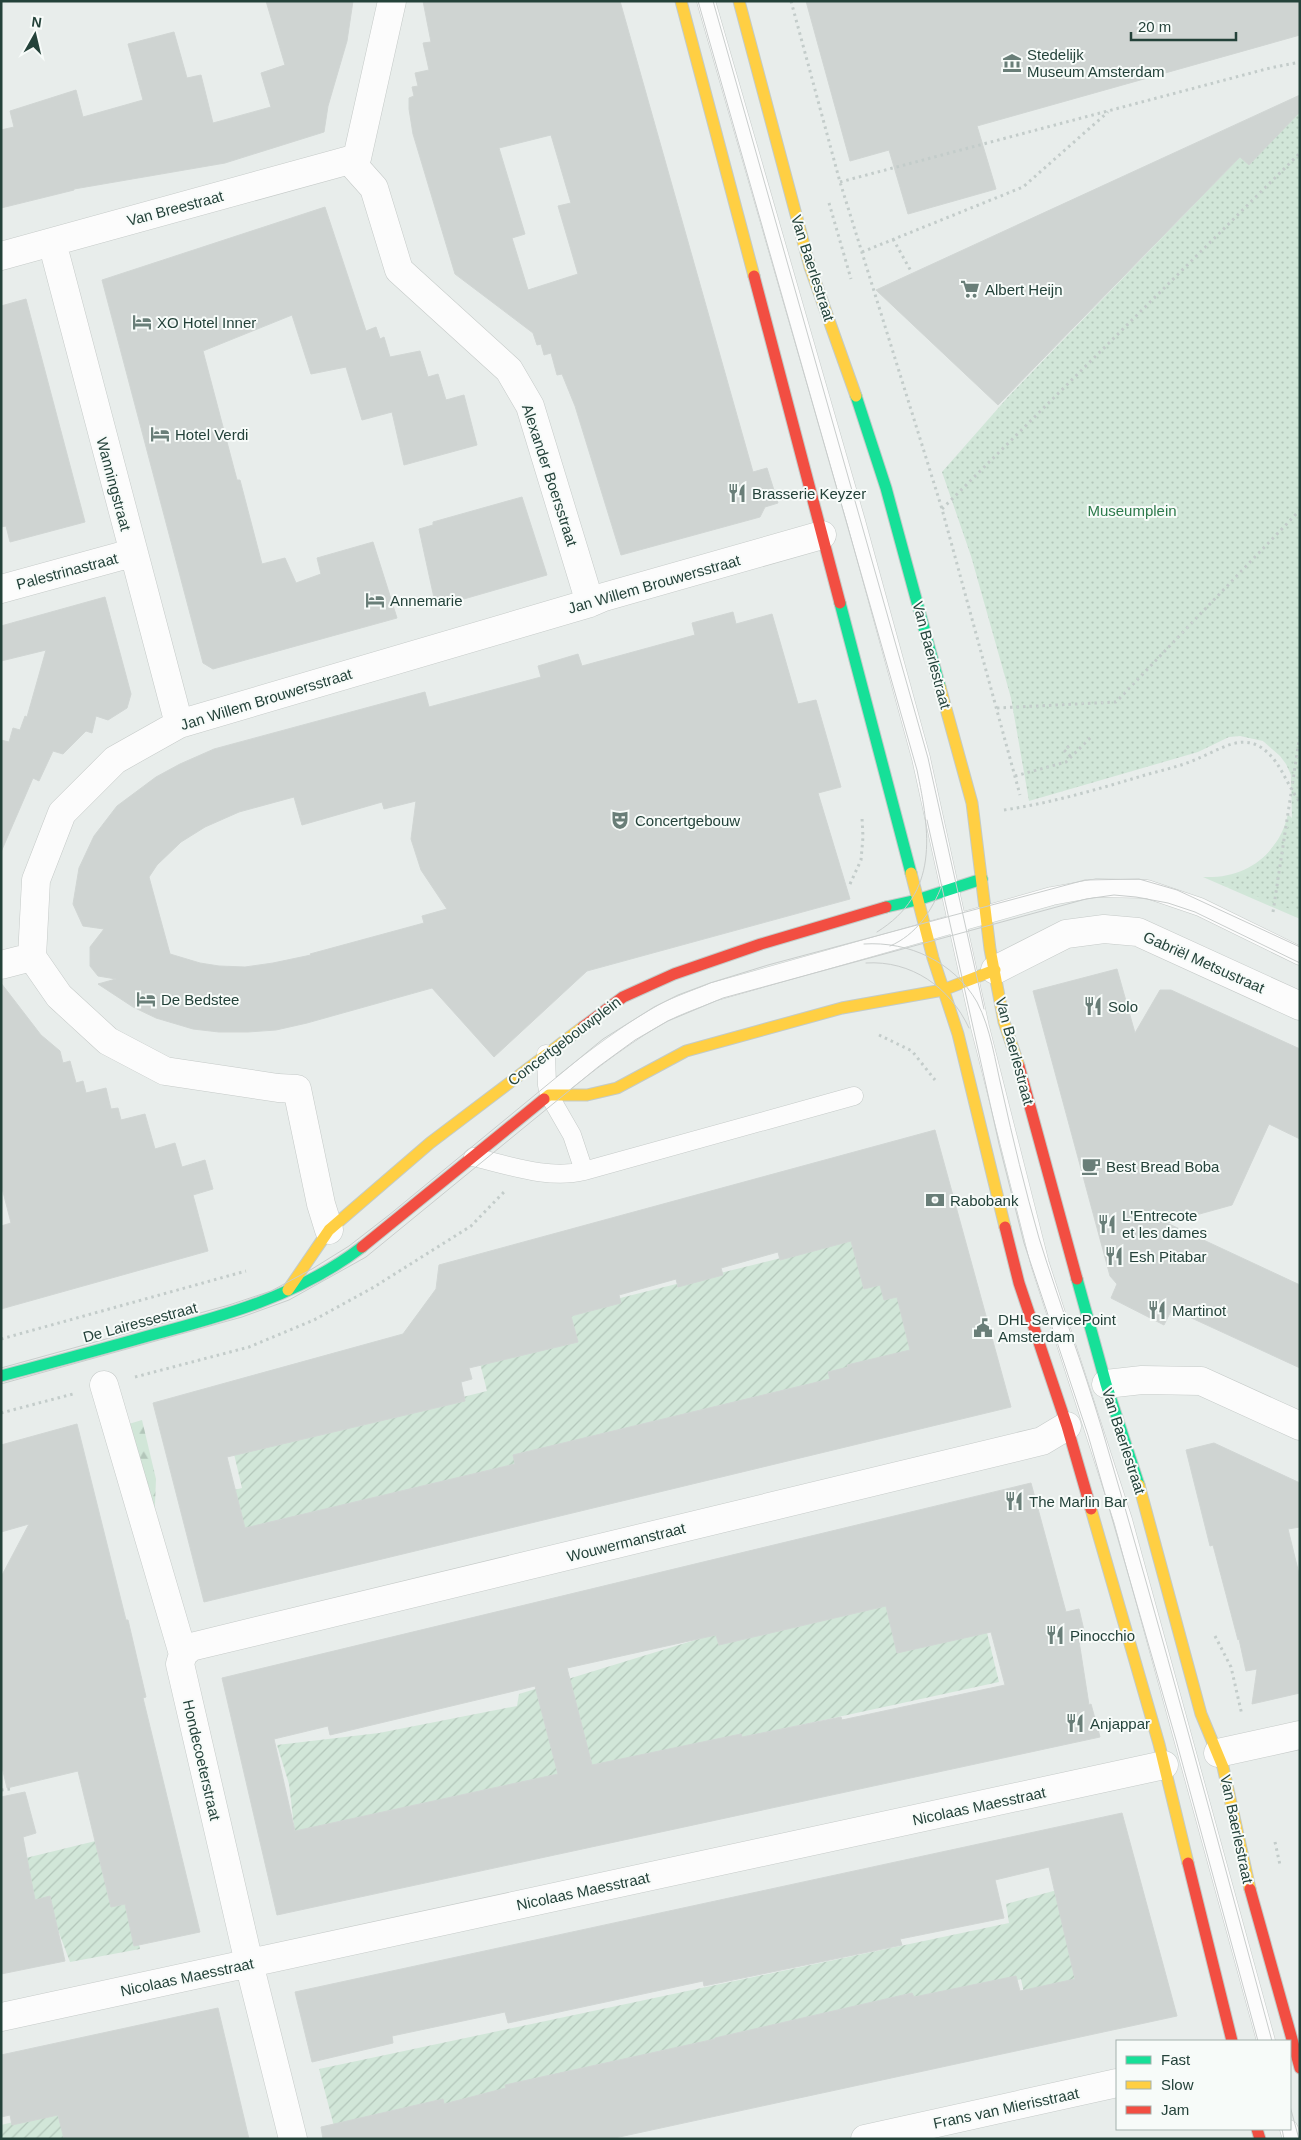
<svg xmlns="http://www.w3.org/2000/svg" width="1301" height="2140" font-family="Helvetica,sans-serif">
  <defs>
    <pattern id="forest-firs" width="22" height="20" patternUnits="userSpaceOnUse" patternTransform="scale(1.25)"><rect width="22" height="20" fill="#d1e6d8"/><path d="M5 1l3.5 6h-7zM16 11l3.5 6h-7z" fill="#b3c6ba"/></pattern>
    <pattern id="park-dots" width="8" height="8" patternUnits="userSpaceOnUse" patternTransform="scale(1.25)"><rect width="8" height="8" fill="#d1e6d8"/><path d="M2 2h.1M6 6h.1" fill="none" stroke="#b3c6ba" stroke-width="1.8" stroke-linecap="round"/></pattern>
    <pattern id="garden-furrows" width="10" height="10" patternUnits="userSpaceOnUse" patternTransform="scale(1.25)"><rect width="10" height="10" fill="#d1e6d8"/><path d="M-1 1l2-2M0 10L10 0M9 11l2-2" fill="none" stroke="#b3c6ba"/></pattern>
  </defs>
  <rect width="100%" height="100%" fill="#e8edeb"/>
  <!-- grass -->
  <path fill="#d1e6d8" d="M1288,814L1300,826V919L1203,877C1245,879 1279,855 1288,814Z"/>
  <!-- forest -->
  <path fill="url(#forest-firs)" d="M142,1420L156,1479L154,1528L122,1426Z"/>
  <!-- park -->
  <path fill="url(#park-dots)" d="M1300,111V913L1220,882L1254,871L1292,822L1291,775L1286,764L1280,756L1263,741L1240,736L1229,737L1198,752L1029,801L1011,698L971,556L942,472L1008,397L1239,158Z"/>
  <!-- garden -->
  <path fill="url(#garden-furrows)" d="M889,1231L922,1365L230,1538L188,1502L242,1488L234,1454L487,1391L478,1355L528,1321Z
    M973,1575L999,1682L295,1835L289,1784L277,1745L379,1733L517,1706L519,1694L718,1633Z
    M112,1837L140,1949L70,1962L46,1898L1,1907V1864Z
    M1057,1890L1083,1991L1024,1993L1021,1979L337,2138L319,2069L1009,1923L1006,1904Z
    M62,2110L68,2139H1V2125Z"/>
  <!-- building -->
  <path fill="#cfd4d2" stroke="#d1d6d4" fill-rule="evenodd" d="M266,1H353L347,41L328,106L324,132L225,163L74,189V190L1,208V130L14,127L10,111L76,90L83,117L143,100L128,44L174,32L187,78L201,75L213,123L271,107L261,73L285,65Z
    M423,1H620L753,472L767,468L778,503L765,507L760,517L621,555L575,406L562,374L557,375L551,353L544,355L541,344L537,345L533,333L455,274L413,134L409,109V98L414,96L412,87L418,86L415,73L429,70L423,43L431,42ZM551,135L571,203L558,206L578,274L528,290L512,238L525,234L499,148Z
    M806,1H1300V35L977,126L996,189L908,214L889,150L850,161Z
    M1300,95V112L1249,165L1240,157L998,405L876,290Z
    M325,207L366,331L376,327L380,339L384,337L390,357L420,351L428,377L438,374L446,400L464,395L477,445L404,465L392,412L362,420L346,367L311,374L292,315L203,351L237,480H240L262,564L285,558L296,583L321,574L317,558L373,542L397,618L213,669L203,663L102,280Z
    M26,299L85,522L10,542L6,526L1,527V306Z
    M522,497L547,575L436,607L419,529L433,525V522Z
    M105,597L131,694L127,708L108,720L96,716L92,733L86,731L63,754L53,751L39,781L33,778L1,852V740L9,742L13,728L20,730L25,716L27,717L46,650L1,661V626Z
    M733,612L736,624L772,614L798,704L816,700L841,787L818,793L850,899L587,971L494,1057L432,988L307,1023L276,1030L248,1032H219L193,1029L156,1018L133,1007L98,984L116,979L98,976L90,966V947L104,929L83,926L73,904L79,868L94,836L117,806L156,777L180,764L214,749L410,696L425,692L429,707L541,677L538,666L578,654L582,666L695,635L692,623ZM294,797L302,825L382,802L384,809L416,801L411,839L421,870L447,909L422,916L424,923L310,954L311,955L273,963L245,967L219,966L200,963L170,954L149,877L157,865L181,842L205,827L239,812Z
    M1117,969L1135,1033L1160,990H1171L1300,1049V1139L1269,1124L1232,1205L1167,1223L1300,1285V1368L1172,1309L1164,1325L1111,1298L1117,1284L1110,1276L1033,991Z
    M1,983L41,1035L60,1051L63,1063L70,1061L76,1083L83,1081L86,1093L106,1088L111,1109L118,1108L121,1120L145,1114L155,1149L175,1143L182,1167L205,1160L213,1189L193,1195L208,1251L1,1309V1226L11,1223L1,1184Z
    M935,1130L1011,1407L204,1602L153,1403L403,1334L436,1289L439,1265ZM851,1241L864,1289L880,1285L884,1300L897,1297L910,1350L847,1365L848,1367L828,1372L830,1379L513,1455L515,1464L245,1528L227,1457L465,1401L461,1382L472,1379L469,1368L578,1342L571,1316L621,1303L619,1295L676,1279L678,1287L723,1275L721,1268L778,1252L780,1260Z
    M77,1424L126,1620H128L146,1697L143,1698L200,1932L134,1946L125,1904L111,1907L78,1771L7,1788L1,1763V1577L29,1524L1,1532V1445Z
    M1214,1443L1300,1483V1527L1288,1529L1300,1578V1693L1252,1704L1257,1669L1246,1671L1239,1639L1238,1640L1213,1545L1210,1546L1186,1450Z
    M1031,1483L1066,1612L1079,1609L1086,1639L1079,1641L1089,1705L1091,1704L1100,1737L277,1915L222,1678ZM886,1606L897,1653L991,1632L1005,1685L842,1720L841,1717L742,1737L741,1734L592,1765L567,1668L716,1635L719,1645ZM535,1686L558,1774L295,1831L274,1739L328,1726L330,1735Z
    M25,1792L36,1833L23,1837L35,1900L50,1896L65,1961L1,1974V1797Z
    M1122,1813L1177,2016L610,2139H323L321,2127L443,2099L444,2104L506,2088L505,2085L715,2039V2038L912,1993L914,1997L1016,1976L1020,1991L1075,1979L1049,1867L995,1880L1004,1918L900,1939L902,1945L704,1986L703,1981L508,2023L505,2012L392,2036L393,2043L312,2062L295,1992Z
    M218,2008L249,2139H64L58,2115L12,2125L10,2115L1,2117V2055Z"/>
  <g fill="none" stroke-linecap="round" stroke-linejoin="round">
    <!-- lane casing -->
    <g stroke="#c5cac8" stroke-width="19">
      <path id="lane" d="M706,1L856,521L921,758L980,1027L1040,1264L1123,1520L1266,2041
        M546,1054L547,1085L549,1095L572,1135L584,1171L854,1096
        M549,1095C585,1065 622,1036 663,1013C678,1005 697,999 713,992L1052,896L1096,888L1147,889L1200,907L1300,956
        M473,1157C508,1165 549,1180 584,1171
        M1289,2129L1292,2139"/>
    </g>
    <!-- street casing -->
    <g stroke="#c5cac8" stroke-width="29">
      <path id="street" d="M349,160L374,188L399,270L509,370L530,406L590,603
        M52,242L179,724
        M1,256L357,158L392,1
        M1,589L132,553
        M1,965L32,957
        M995,970L1066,934L1104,929L1138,932L1300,1006
        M329,1230L321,1204L297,1089L278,1088L165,1071L108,1041L59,996L32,957L36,880L62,813L115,760L179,724L590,603L604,597L822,535
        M1106,1384L1142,1380L1201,1381L1300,1426
        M104,1385L183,1654L180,1664L249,1963L293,2139
        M183,1654L191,1647L1042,1441L1067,1426
        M1218,1753L1300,1735
        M1,2017L1164,1765
        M865,2139L1117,2083"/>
    </g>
    <!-- fast casing -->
    <g stroke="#c3cbc8" stroke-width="13">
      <path id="fast" d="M856,396L886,488L940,687
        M840,603L911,873
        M886,907L917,900L982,879
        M1077,1279L1106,1384L1139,1485
        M1,1376C50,1363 99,1350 148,1336C224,1316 298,1296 362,1247"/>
    </g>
    <!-- slow casing -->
    <g stroke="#c3cbc8" stroke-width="13">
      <path id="slow" d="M681,1L754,276
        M739,1L810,267L856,396
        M940,687L972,803L990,949L1004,1022L1019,1066
        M911,873L933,958L958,1034L1005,1227
        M544,1099L549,1095H587L617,1088L686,1051L842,1008L943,990L995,970
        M288,1290L329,1230L430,1143L583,1027
        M1139,1485L1201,1714L1223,1767L1250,1889
        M1091,1509L1159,1744L1188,1863"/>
    </g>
    <!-- jam casing -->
    <g stroke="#c3cbc8" stroke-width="13">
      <path id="jam" d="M754,276L840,603
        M583,1027L623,997L674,974L761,944L886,907
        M1019,1066L1077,1279
        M1005,1227L1019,1283L1067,1426L1091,1509
        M362,1247L544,1099
        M1188,1863L1232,2041
        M1250,1889L1300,2068
        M1257,2129L1260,2139"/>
    </g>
    <!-- path -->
    <path stroke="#c3ccca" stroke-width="3" stroke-dasharray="2.5 4" stroke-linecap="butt" d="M791,1L840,182L942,509L1020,795
      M840,182L1270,68L1300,62
      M829,203L851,279
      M893,239L912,273
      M862,252L1023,187L1108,112
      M942,509L1300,153
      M997,708L1116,702L1300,510
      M1069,746L1064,750L1071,757
      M1015,776L1066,762L1093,735
      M1004,810C1051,803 1099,789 1145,775C1163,770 1182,766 1199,758C1217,751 1237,736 1257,745C1280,757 1285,783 1300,802
      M850,884L861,860L863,837L862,818
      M1273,912L1300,734
      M879,1035L912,1051L935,1080
      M1,1339L246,1271
      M135,1377L249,1347L314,1320L374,1287L471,1226L504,1192
      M1,1413L73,1394
      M1215,1636L1231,1667L1242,1715
      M1,1790L10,1789
      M1275,1842L1280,1865"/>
    <!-- lane -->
    <use href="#lane" stroke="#fcfcfc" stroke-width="18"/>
    <!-- street -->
    <use href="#street" stroke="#fcfcfc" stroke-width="28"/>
    <!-- fast -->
    <use href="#fast" stroke="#16e098" stroke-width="11"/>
    <!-- slow -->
    <use href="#slow" stroke="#ffcf43" stroke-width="11"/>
    <!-- jam -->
    <use href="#jam" stroke="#f24e42" stroke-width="11"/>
    <!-- tram -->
    <path stroke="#c9cdcc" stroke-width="1" d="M698,1L917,770C930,833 940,893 877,932
      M713,1L928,758L984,1009
      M927,820L999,1144L1024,1243L1088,1435L1176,1740L1258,2041
      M864,944C909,941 954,962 977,1002C991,1029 995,1061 1002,1090C1013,1140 1025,1189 1039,1238C1059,1302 1083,1365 1102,1429C1162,1633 1217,1837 1272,2041
      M890,946C916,935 932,911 942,885
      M866,963C911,960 950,987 969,1028
      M1,1368L229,1305L271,1291L312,1269L349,1246L389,1215L603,1039L654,1007L678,995L710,983L768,965L1085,880L1139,879L1177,890L1300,947
      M1,1384L242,1317L289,1300L366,1257L598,1067L635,1040L668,1021L723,998L1086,899L1114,895L1136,897L1168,903L1195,912L1300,963
      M1290,2106L1299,2139
      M1282,2129L1284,2139"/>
  </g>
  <!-- icons -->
  <defs>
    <g id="museum-bare" transform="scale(1.5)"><path d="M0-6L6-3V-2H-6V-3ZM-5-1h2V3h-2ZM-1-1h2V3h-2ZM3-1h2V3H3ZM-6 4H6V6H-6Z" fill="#697e78" stroke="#f7fbf9" stroke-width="2.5" paint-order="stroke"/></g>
    <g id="supermarket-bare" transform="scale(1.5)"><path d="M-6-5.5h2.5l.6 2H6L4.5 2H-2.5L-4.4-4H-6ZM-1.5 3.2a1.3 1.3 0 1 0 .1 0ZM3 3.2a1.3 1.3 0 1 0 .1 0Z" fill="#697e78" stroke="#f7fbf9" stroke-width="2.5" paint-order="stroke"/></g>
    <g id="hotel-bare" transform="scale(1.5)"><path d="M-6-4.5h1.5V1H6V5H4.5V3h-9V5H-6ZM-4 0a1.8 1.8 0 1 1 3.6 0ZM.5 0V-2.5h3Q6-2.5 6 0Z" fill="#697e78" stroke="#f7fbf9" stroke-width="2.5" paint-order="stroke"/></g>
    <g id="restaurant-bare" transform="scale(1.5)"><path d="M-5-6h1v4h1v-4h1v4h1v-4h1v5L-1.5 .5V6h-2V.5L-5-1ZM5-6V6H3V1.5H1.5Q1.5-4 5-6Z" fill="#697e78" stroke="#f7fbf9" stroke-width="2.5" paint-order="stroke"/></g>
    <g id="theatre-bare" transform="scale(1.5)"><path d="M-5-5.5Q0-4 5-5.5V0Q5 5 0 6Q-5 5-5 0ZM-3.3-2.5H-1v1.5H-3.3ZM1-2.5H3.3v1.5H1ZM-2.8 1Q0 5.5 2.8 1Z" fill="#697e78" stroke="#f7fbf9" stroke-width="2.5" paint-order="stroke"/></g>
    <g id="cafe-bare" transform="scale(1.5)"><path d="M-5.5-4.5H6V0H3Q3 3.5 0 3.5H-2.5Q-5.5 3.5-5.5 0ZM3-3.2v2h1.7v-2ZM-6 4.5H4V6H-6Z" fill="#697e78" stroke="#f7fbf9" stroke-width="2.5" paint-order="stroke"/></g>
    <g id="bank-bare" transform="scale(1.5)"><path d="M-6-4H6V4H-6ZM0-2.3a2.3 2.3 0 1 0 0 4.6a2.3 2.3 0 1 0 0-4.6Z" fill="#697e78" stroke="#f7fbf9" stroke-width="2.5" paint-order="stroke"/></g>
    <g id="civic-bare" transform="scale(1.5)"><path d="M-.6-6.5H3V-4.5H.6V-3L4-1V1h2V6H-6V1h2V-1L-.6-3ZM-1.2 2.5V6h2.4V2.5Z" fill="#697e78" stroke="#f7fbf9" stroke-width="2.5" paint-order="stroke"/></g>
  </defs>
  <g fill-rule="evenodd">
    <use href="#museum-bare" x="1012" y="63"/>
    <use href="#supermarket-bare" x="970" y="289"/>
    <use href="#hotel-bare" x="142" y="322"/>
    <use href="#hotel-bare" x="160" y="434"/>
    <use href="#restaurant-bare" x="737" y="493"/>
    <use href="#hotel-bare" x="375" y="600"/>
    <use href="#theatre-bare" x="620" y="820"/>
    <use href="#hotel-bare" x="146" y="999"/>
    <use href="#restaurant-bare" x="1093" y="1006"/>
    <use href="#cafe-bare" x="1091" y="1166"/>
    <use href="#bank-bare" x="935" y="1200"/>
    <use href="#restaurant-bare" x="1107" y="1224"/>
    <use href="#restaurant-bare" x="1114" y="1256"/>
    <use href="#restaurant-bare" x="1157" y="1310"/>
    <use href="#civic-bare" x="983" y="1328"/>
    <use href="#restaurant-bare" x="1014" y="1501"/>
    <use href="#restaurant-bare" x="1055" y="1635"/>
    <use href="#restaurant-bare" x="1075" y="1723"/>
  </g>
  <g text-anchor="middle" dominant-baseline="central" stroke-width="4" stroke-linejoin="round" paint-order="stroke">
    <!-- poi labels -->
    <g font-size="15" fill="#24423a" stroke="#f7fbf9" text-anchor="start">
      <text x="1027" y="54">Stedelijk<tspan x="1027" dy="17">Museum Amsterdam</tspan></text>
      <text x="985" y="289">Albert Heijn</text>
      <text x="157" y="322">XO Hotel Inner</text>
      <text x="175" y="434">Hotel Verdi</text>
      <text x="752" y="493">Brasserie Keyzer</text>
      <text x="390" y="600">Annemarie</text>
      <text x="635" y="820">Concertgebouw</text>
      <text x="161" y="999">De Bedstee</text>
      <text x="1108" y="1006">Solo</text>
      <text x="1106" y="1166">Best Bread Boba</text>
      <text x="950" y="1200">Rabobank</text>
      <text x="1122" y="1215">L'Entrecote<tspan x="1122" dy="17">et les dames</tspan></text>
      <text x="1129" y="1256">Esh Pitabar</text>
      <text x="1172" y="1310">Martinot</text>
      <text x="998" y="1319">DHL ServicePoint<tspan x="998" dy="17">Amsterdam</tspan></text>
      <text x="1029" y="1501">The Marlin Bar</text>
      <text x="1070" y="1635">Pinocchio</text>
      <text x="1090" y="1723">Anjappar</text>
    </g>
    <!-- street labels -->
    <g font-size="15" fill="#24423a" stroke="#f7fbf9">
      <text transform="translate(175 208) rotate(-15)">Van Breestraat</text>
      <text transform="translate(813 268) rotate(72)">Van Baerlestraat</text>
      <text transform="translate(550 475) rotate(72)">Alexander Boersstraat</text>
      <text transform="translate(114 484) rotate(75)">Wanningstraat</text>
      <text transform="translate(67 571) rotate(-15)">Palestrinastraat</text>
      <text transform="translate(654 584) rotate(-16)">Jan Willem Brouwersstraat</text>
      <text transform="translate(932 655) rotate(75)">Van Baerlestraat</text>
      <text transform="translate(266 699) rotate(-17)">Jan Willem Brouwersstraat</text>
      <text transform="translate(1204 962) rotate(24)">Gabriël Metsustraat</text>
      <text transform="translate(564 1041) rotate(-37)">Concertgebouwplein</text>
      <text transform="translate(1015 1051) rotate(75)">Van Baerlestraat</text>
      <text transform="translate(140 1322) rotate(-15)">De Lairessestraat</text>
      <text transform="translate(1124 1441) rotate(72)">Van Baerlestraat</text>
      <text transform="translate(626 1542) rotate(-14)">Wouwermanstraat</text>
      <text transform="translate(202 1760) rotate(77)">Hondecoeterstraat</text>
      <text transform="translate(979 1806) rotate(-12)">Nicolaas Maesstraat</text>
      <text transform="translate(1237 1829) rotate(78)">Van Baerlestraat</text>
      <text transform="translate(583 1891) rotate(-12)">Nicolaas Maesstraat</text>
      <text transform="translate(187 1977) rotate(-12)">Nicolaas Maesstraat</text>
      <text transform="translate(1006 2108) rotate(-12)">Frans van Mierisstraat</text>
    </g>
    <!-- park labels -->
    <g font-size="15" fill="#2d7a4b" stroke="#f7fbf9">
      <text x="1132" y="510">Museumplein</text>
    </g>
  </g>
  <!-- border -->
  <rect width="1301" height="2140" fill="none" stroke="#24423a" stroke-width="5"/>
  <!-- legend -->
  <rect x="1116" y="2040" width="175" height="90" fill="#f7fbf9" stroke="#a3b1ad"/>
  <rect x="1126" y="2056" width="25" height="8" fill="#16e098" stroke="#a3b1ad"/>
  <text x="1161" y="2065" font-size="15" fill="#24423a">Fast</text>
  <rect x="1126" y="2081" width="25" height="8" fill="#ffcf43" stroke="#a3b1ad"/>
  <text x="1161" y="2090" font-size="15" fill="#24423a">Slow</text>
  <rect x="1126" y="2106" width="25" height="8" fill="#f24e42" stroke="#a3b1ad"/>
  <text x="1161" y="2115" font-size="15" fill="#24423a">Jam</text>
  <!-- north arrow -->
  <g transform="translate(35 35) rotate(8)" stroke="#f7fbf9" stroke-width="4" paint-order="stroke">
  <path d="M0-4L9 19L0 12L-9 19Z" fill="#24423a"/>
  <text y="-8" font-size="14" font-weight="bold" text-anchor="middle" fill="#24423a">N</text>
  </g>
  <!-- scale -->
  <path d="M1131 32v8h105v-8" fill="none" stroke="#24423a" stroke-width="2.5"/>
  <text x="1138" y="32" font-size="15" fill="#24423a" stroke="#f7fbf9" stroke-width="4" paint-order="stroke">20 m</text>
</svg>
